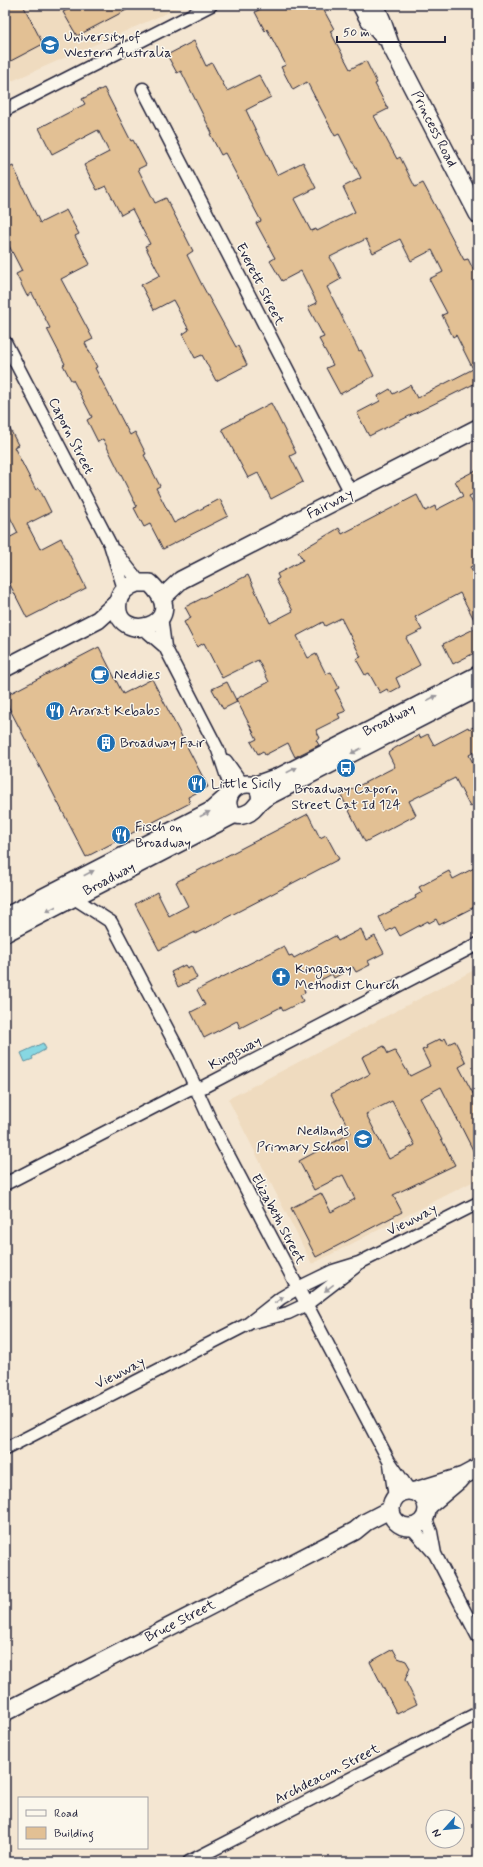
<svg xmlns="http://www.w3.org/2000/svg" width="483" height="1867" font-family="Mynerve,sans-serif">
  <rect width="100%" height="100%" fill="#f4e6d2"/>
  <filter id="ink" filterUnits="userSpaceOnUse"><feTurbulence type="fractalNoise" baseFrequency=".025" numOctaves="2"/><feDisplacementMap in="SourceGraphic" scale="8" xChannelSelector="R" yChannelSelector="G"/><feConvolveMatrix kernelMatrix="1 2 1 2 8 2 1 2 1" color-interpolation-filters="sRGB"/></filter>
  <g filter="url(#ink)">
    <!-- built -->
    <path fill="#efdbbf" d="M5,5H185L5,84Z
      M478,968V1179L312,1264L228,1099Z"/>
    <!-- water -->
    <path fill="#87d7e2" stroke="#5f8f9f" d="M43,1043L46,1049L32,1057L33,1059L25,1062L21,1053Z"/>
    <!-- building -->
    <path fill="#e2c094" stroke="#22223b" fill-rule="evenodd" d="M5,5H23L43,44L5,64Z
      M77,5H136L77,36L63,12Z
      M268,5H321L334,29L330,31L350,69L366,61L377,83L375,84L388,109L374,116L397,159L400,157L415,187L423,183L464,260L468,259L478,279V382L369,436L357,413L380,401L378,396L390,389L393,394L410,385L417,398L473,369L456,335L453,337L442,315L447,313L429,279L443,272L432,250L411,261L400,239L373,253L366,239L330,257L341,279L327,287L359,351L361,350L374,376L340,394L326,368L333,365L319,339L324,337L308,307L317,303L301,271L282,281L270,261L275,258L256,223L261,221L225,153L221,155L210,134L212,133L181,71L177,73L167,55L194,41L206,66L212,63L227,91L259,75L271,97L246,110L277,175L303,162L316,188L294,199L311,231L316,229L317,231L355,212L343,187L361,178L339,134L335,136L307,82L293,90L281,67L286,65L267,29L265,31L255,12Z
      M104,88L131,141L133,140L146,165L138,169L155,203L166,198L193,251L187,255L202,285L236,347L238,346L247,365L216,381L202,355L195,358L183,334L189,330L173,300L154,310L141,285L160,275L145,246L150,244L132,209L121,215L106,186L97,190L84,165L109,152L98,130L52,154L39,128L85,104L82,99Z
      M13,166L40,223L66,210L79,234L75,236L90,264L61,279L93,339L85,343L97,367L95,368L130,435L135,432L146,454L144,455L160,486L156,488L174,523L220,499L228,516L163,549L150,524L144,527L134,508L137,507L103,439L98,442L87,420L92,417L73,380H71L63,365L65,364L47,329L50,328L32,293L27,296L16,274L22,271L5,238V170Z
      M271,403L296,453L290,456L303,482L271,499L258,473L248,478L222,429Z
      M5,419L18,445L14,447L36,490L39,488L51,512L27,524L40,549L61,538L86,588L27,618L5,575V540L18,533L5,507Z
      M478,469V492L469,496L478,513V563L470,567L478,582V651L453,664L443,644L478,627L460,593L415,617L422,630L406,638L420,665L396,678L400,687L389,693L387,689L380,693L369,673L365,675L356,659L361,657L341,618L325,626L323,622L297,636L308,658L316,654L326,674L331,672L339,688L335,690L346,711L338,714L340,718L316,730L320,738L316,740L319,745L295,757L288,743L265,755L263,751L258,754L251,742L257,739L236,699L269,682L258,660L222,678L204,643L197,647L184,622L191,618L185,607L248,575L270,623L293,611L276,580L279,578L277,574L303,560L298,552L339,528L342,534L417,495L425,511L435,506L436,510L463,496L455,481Z
      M99,647L123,694L152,679L208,787L188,797L190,803L86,857L5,700V696Z
      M227,682L237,702L223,709L212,689Z
      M478,725V750L469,755L478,773V803L470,807L455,778L409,801L416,815L365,842L341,795L395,767L388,753L395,748L419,735L420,738L428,734L434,745L468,727L469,729Z
      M308,814L320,838L326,835L339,859L195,934V932L159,950L135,904L157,892L169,916L188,906L176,882Z
      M478,866V905L439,925L436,919L429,923L428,921L400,936L395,927L386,932L379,917L416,898L415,896L422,892L419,887L449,871L453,879Z
      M361,929L366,941L375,936L384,953L368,961L370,965L356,972L353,967L334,978L332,974L304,989L305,993L300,995L303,1001L283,1011L281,1007L240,1028L237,1021L204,1038L191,1012L205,1005L197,990L284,946L289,956L292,955L294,958L335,936L338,941Z
      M185,965L187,968L191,966L197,978L178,987L171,972Z
      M445,1038L448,1044L455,1041L466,1063L459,1067L478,1103V1160L441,1087L420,1098L455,1165L393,1195L402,1212L316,1257L291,1208L321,1193L331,1212L355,1199L343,1175L314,1190L299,1161L351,1133L331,1094L370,1074L362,1057L384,1046L388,1054L395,1051L410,1076L430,1066L422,1050L427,1048L426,1046L440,1039L441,1041ZM392,1101L415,1145L389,1159L366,1114Z
      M393,1649L398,1658L406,1661L410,1668L405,1680L417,1704L397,1714L370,1662Z"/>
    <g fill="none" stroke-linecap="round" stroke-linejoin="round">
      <!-- street casing -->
      <g stroke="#22223b" stroke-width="15">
        <path id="street" d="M143,89L351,493
          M5,110L211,5
          M5,342L110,544L124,589
          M115,551L140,583
          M161,616L165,647L218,750L232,792
          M143,628L165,647
          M226,761L243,785
          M74,898L111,922L180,1053L212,1124L298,1288L389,1461L409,1490
          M5,1184L189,1089L203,1087L478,944
          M253,1322L288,1313L307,1304L355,1267
          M5,1449L248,1324L281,1298L298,1288L333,1271L359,1263L478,1203
          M390,1464L395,1497
          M425,1517L431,1532L435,1554
          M411,1527L435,1554L478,1637
          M189,1862L478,1713"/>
      </g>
      <!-- secondary casing -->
      <g stroke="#22223b" stroke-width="20">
        <path id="secondary" d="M361,5L368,18L383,36
          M375,5L382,21L390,44L478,214
          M137,583H150C196,628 111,646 118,602C120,592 128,586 137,583Z
          M162,598L181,580L478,428
          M5,668L98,620L118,602
          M256,785L281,776L478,675
          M260,802C261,795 260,791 256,785C219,776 220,829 250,812C255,809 257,804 261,801C264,798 268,796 272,794L478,688
          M5,917L211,811L229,795
          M5,933L235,814
          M391 1509a18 18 0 1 1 36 0a18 18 0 1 1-36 0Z
          M415,1491L463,1476L478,1468
          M427,1507L459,1480
          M5,1712L355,1531L366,1522L391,1509"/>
      </g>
      <!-- street -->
      <use href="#street" stroke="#fbf7ec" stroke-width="12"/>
      <!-- secondary -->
      <use href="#secondary" stroke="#fbf7ec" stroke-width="17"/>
    </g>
    <!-- one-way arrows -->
    <defs><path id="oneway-solid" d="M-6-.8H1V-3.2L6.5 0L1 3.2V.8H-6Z"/></defs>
    <g fill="#99979c">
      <use href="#oneway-solid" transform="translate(432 698) rotate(-27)"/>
      <use href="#oneway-solid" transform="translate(356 751) rotate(153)"/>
      <use href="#oneway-solid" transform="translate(292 770) rotate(-27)"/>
      <use href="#oneway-solid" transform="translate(205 814) rotate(-28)"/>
      <use href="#oneway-solid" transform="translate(89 873) rotate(-27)"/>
      <use href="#oneway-solid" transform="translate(51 909) rotate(153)"/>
      <use href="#oneway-solid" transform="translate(329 1288) rotate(142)"/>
      <use href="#oneway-solid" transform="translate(279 1300) rotate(-36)"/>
    </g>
  </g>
  <!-- icons -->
  <defs>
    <g id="university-disc" transform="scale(1)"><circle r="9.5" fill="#1f6fb2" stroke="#fbf7ec"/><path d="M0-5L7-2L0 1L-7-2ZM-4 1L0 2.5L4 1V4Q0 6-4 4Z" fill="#fff"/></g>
    <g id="cafe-disc" transform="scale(1)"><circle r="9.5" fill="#1f6fb2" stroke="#fbf7ec"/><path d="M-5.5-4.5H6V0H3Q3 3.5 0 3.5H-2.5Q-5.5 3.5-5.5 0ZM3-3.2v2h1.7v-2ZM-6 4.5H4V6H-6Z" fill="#fff"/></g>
    <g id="restaurant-disc" transform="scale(1)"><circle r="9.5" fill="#1f6fb2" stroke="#fbf7ec"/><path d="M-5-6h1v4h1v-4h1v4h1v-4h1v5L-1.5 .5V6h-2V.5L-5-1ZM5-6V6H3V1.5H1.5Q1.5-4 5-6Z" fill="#fff"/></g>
    <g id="building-disc" transform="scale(1)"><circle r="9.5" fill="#1f6fb2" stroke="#fbf7ec"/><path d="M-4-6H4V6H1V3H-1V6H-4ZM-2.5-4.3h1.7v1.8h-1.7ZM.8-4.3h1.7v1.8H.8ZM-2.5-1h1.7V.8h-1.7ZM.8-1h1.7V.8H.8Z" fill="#fff"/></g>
    <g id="bus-disc" transform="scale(1)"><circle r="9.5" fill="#1f6fb2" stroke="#fbf7ec"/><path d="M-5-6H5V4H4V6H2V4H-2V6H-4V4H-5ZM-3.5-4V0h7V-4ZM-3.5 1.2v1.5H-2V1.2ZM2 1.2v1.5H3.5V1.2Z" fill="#fff"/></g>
    <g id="church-disc" transform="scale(1)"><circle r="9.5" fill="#1f6fb2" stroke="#fbf7ec"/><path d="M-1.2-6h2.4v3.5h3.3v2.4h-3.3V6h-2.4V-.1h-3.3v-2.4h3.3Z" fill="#fff"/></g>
    <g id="school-disc" transform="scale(1)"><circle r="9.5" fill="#1f6fb2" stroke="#fbf7ec"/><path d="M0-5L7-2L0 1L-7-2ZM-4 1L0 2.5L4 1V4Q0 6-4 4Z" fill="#fff"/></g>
  </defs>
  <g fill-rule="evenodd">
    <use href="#university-disc" x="50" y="45"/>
    <use href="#cafe-disc" x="100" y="675"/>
    <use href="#restaurant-disc" x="55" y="711"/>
    <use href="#building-disc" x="106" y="743"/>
    <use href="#bus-disc" x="346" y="768"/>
    <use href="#restaurant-disc" x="197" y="784"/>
    <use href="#restaurant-disc" x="121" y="835"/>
    <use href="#church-disc" x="281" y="977"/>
    <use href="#school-disc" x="363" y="1139"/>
  </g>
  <g text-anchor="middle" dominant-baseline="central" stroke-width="3" stroke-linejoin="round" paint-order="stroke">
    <!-- poi labels -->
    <g font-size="14" fill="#22223b" stroke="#fbf7ec" text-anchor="start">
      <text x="64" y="37">University of<tspan x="64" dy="16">Western Australia</tspan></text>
      <text x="114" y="675">Neddies</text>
      <text x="69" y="711">Ararat Kebabs</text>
      <text x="120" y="743">Broadway Fair</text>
      <text x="211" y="784">Little Sicily</text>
      <text x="346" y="789" text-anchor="middle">Broadway Caporn<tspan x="346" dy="16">Street Cat Id 124</tspan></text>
      <text x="135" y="827">Fisch on<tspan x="135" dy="16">Broadway</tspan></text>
      <text x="295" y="969">Kingsway<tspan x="295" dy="16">Methodist Church</tspan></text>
      <text x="349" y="1131" text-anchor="end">Nedlands<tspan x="349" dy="16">Primary School</tspan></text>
    </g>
    <!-- street labels -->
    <g font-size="14" fill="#22223b" stroke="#fbf7ec">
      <text transform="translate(434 129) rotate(63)">Princess Road</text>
      <text transform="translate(260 284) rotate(63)">Everett Street</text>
      <text transform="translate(71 436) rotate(63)">Caporn Street</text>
      <text transform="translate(330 504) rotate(-27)">Fairway</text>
      <text transform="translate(389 720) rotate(-27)">Broadway</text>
      <text transform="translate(109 879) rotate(-28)">Broadway</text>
      <text transform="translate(235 1053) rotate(-28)">Kingsway</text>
      <text transform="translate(278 1219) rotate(62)">Elizabeth Street</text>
      <text transform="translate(412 1220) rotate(-27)">Viewway</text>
      <text transform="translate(120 1373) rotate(-27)">Viewway</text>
      <text transform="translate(180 1621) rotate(-27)">Bruce Street</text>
      <text transform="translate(327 1774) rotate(-27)">Archdeacon Street</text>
    </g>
  </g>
  <!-- margin -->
  <rect width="483" height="1867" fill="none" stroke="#fbf7ec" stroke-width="20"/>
  <rect x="10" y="10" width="463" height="1847" fill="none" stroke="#22223b" stroke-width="1.5" filter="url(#ink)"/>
  <!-- legend -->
  <rect x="18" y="1797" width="130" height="52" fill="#fbf7ec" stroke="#a4a2a5"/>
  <rect x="26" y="1810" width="20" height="6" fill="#fbf7ec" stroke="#a4a2a5"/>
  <text x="54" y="1817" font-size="12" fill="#22223b">Road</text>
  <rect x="26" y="1827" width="20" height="12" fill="#e2c094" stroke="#a4a2a5"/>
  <text x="54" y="1837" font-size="12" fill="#22223b">Building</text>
  <!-- north arrow -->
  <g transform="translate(445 1829) rotate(243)"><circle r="19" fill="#fbf7ec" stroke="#a4a2a5"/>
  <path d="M0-3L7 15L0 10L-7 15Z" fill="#1f6fb2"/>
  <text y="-6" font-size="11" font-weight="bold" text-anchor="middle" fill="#22223b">N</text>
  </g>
  <!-- scale -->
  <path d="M337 36v6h108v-6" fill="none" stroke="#22223b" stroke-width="2"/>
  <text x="343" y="36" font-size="12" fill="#22223b" stroke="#fbf7ec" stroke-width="3" paint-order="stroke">50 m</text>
</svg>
